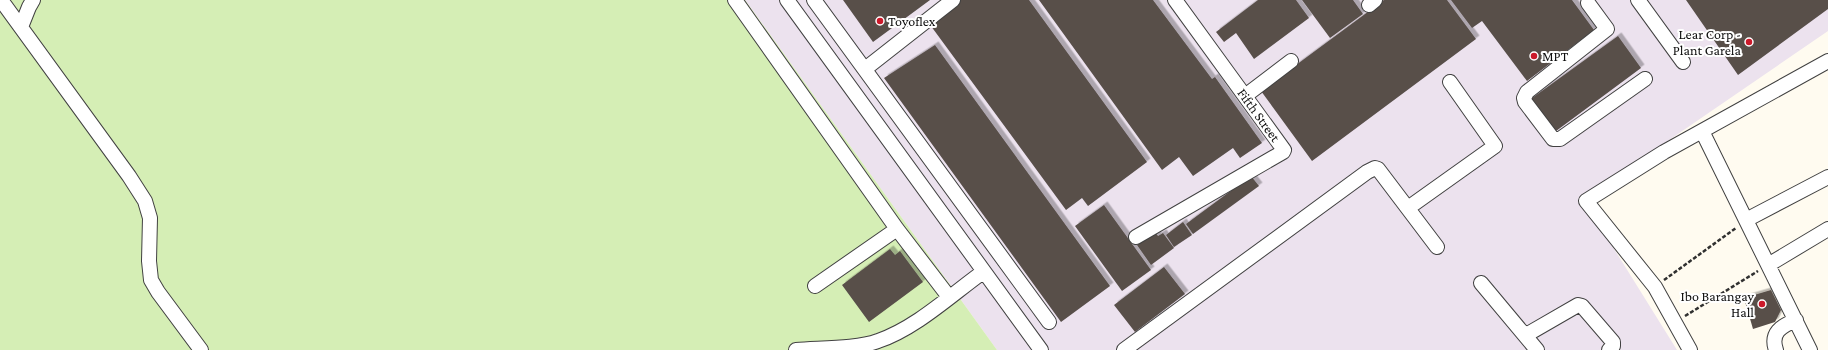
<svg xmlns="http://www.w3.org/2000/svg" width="1828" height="350" font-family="'Crimson Pro',serif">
  <defs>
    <filter id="shadow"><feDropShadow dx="3.5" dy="-3.5" stdDeviation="0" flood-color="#0004"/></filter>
  </defs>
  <rect width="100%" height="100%" fill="#fffbf0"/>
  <!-- industrial -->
  <path fill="#ece2ee" d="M745,0H1828V31L1583,199L1677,350H997Z"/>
  <!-- green -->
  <path fill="#d5eeb5" d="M0,0H745L997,350H0Z"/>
  <!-- building -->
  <path fill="#584f4a" filter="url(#shadow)" d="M843,0H930L873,42Z
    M957,0H1029L1147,162L1088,206L1082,198L1066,210L928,22Z
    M1039,0H1153L1212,79L1215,77L1262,143L1240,158L1233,148L1193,176L1179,157L1162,170Z
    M1258,0H1296L1309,18L1254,59L1236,33L1224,42L1216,32Z
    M1302,0H1353L1363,14L1330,38Z
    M1384,0H1447L1476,39L1312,161L1261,91Z
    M1451,0H1572L1594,30L1527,81L1482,21L1472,28Z
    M1686,0H1828V9L1738,75Z
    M1618,36L1641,68L1552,134L1528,101Z
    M935,45L1110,286L1061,322L884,78Z
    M1251,176L1259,186L1193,234L1186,224Z
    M1104,205L1151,270L1122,291L1075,226Z
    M1183,222L1192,235L1174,247L1166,235Z
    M1155,232L1158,236L1163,233L1174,248L1151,265L1137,245Z
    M890,249L895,255L900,251L923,282L869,322L842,285Z
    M1164,267L1185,294L1135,332L1114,305Z
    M1771,290L1781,310L1775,322L1753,329L1744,298Z"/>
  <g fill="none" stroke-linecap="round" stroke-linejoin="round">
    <!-- minor casing -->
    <g stroke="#414141" stroke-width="16">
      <path id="minor" d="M1,0L129,176L145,201L150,218L149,261L151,280L158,292L201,350
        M735,0L897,229L949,297
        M787,0L1041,350
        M814,0L1049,322
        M1638,0L1683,62
        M1588,3L1607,29L1527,92L1524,98L1525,102L1553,139H1560L1645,79
        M1369,5L1375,0
        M21,27L29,7L33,0
        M865,69L953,0
        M1245,96L1291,61
        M1702,131L1810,350
        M1408,208L1495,146L1450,82
        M1746,220L1828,177
        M1136,237L1283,152L1284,150L1175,0
        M1768,265L1828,229
        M1481,283L1537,350
        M815,286L897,229
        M1526,335L1578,305L1582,306L1613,342V346L1609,350
        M796,350C820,348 857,349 878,341C916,328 951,295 983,272
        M1124,350L1367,172L1375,168L1378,169L1437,247
        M1690,350L1655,287L1586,201L1664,152L1828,61
        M1776,350C1770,333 1781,326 1796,320"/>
    </g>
    <!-- path -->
    <path stroke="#303030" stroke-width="2.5" stroke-dasharray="4 2" stroke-linecap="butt" d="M1664,280L1736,228
      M1685,316L1758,271"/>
    <!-- minor -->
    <use href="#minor" stroke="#fff" stroke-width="14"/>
  </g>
  <!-- markers -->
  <g fill="#cc192a" stroke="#fff" stroke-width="1.5">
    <circle cx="880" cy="21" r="4"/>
    <circle cx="1749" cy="42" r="4"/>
    <circle cx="1534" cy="56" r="4"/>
    <circle cx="1762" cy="304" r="4"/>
  </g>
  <g text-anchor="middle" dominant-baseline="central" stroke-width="4" stroke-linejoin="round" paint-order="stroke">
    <!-- poi labels -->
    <g font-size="14" fill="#0e0e0e" stroke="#fff" text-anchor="start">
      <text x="888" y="21">Toyoflex</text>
      <text x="1741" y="34" text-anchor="end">Lear Corp -<tspan x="1741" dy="16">Plant Garela</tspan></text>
      <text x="1542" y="56">MPT</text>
      <text x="1754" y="296" text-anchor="end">Ibo Barangay<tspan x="1754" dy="16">Hall</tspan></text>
    </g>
    <!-- street labels -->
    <g font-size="14" fill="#0e0e0e" stroke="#fff">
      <text transform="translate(1259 115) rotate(54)">Fifth Street</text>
    </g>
  </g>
</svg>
